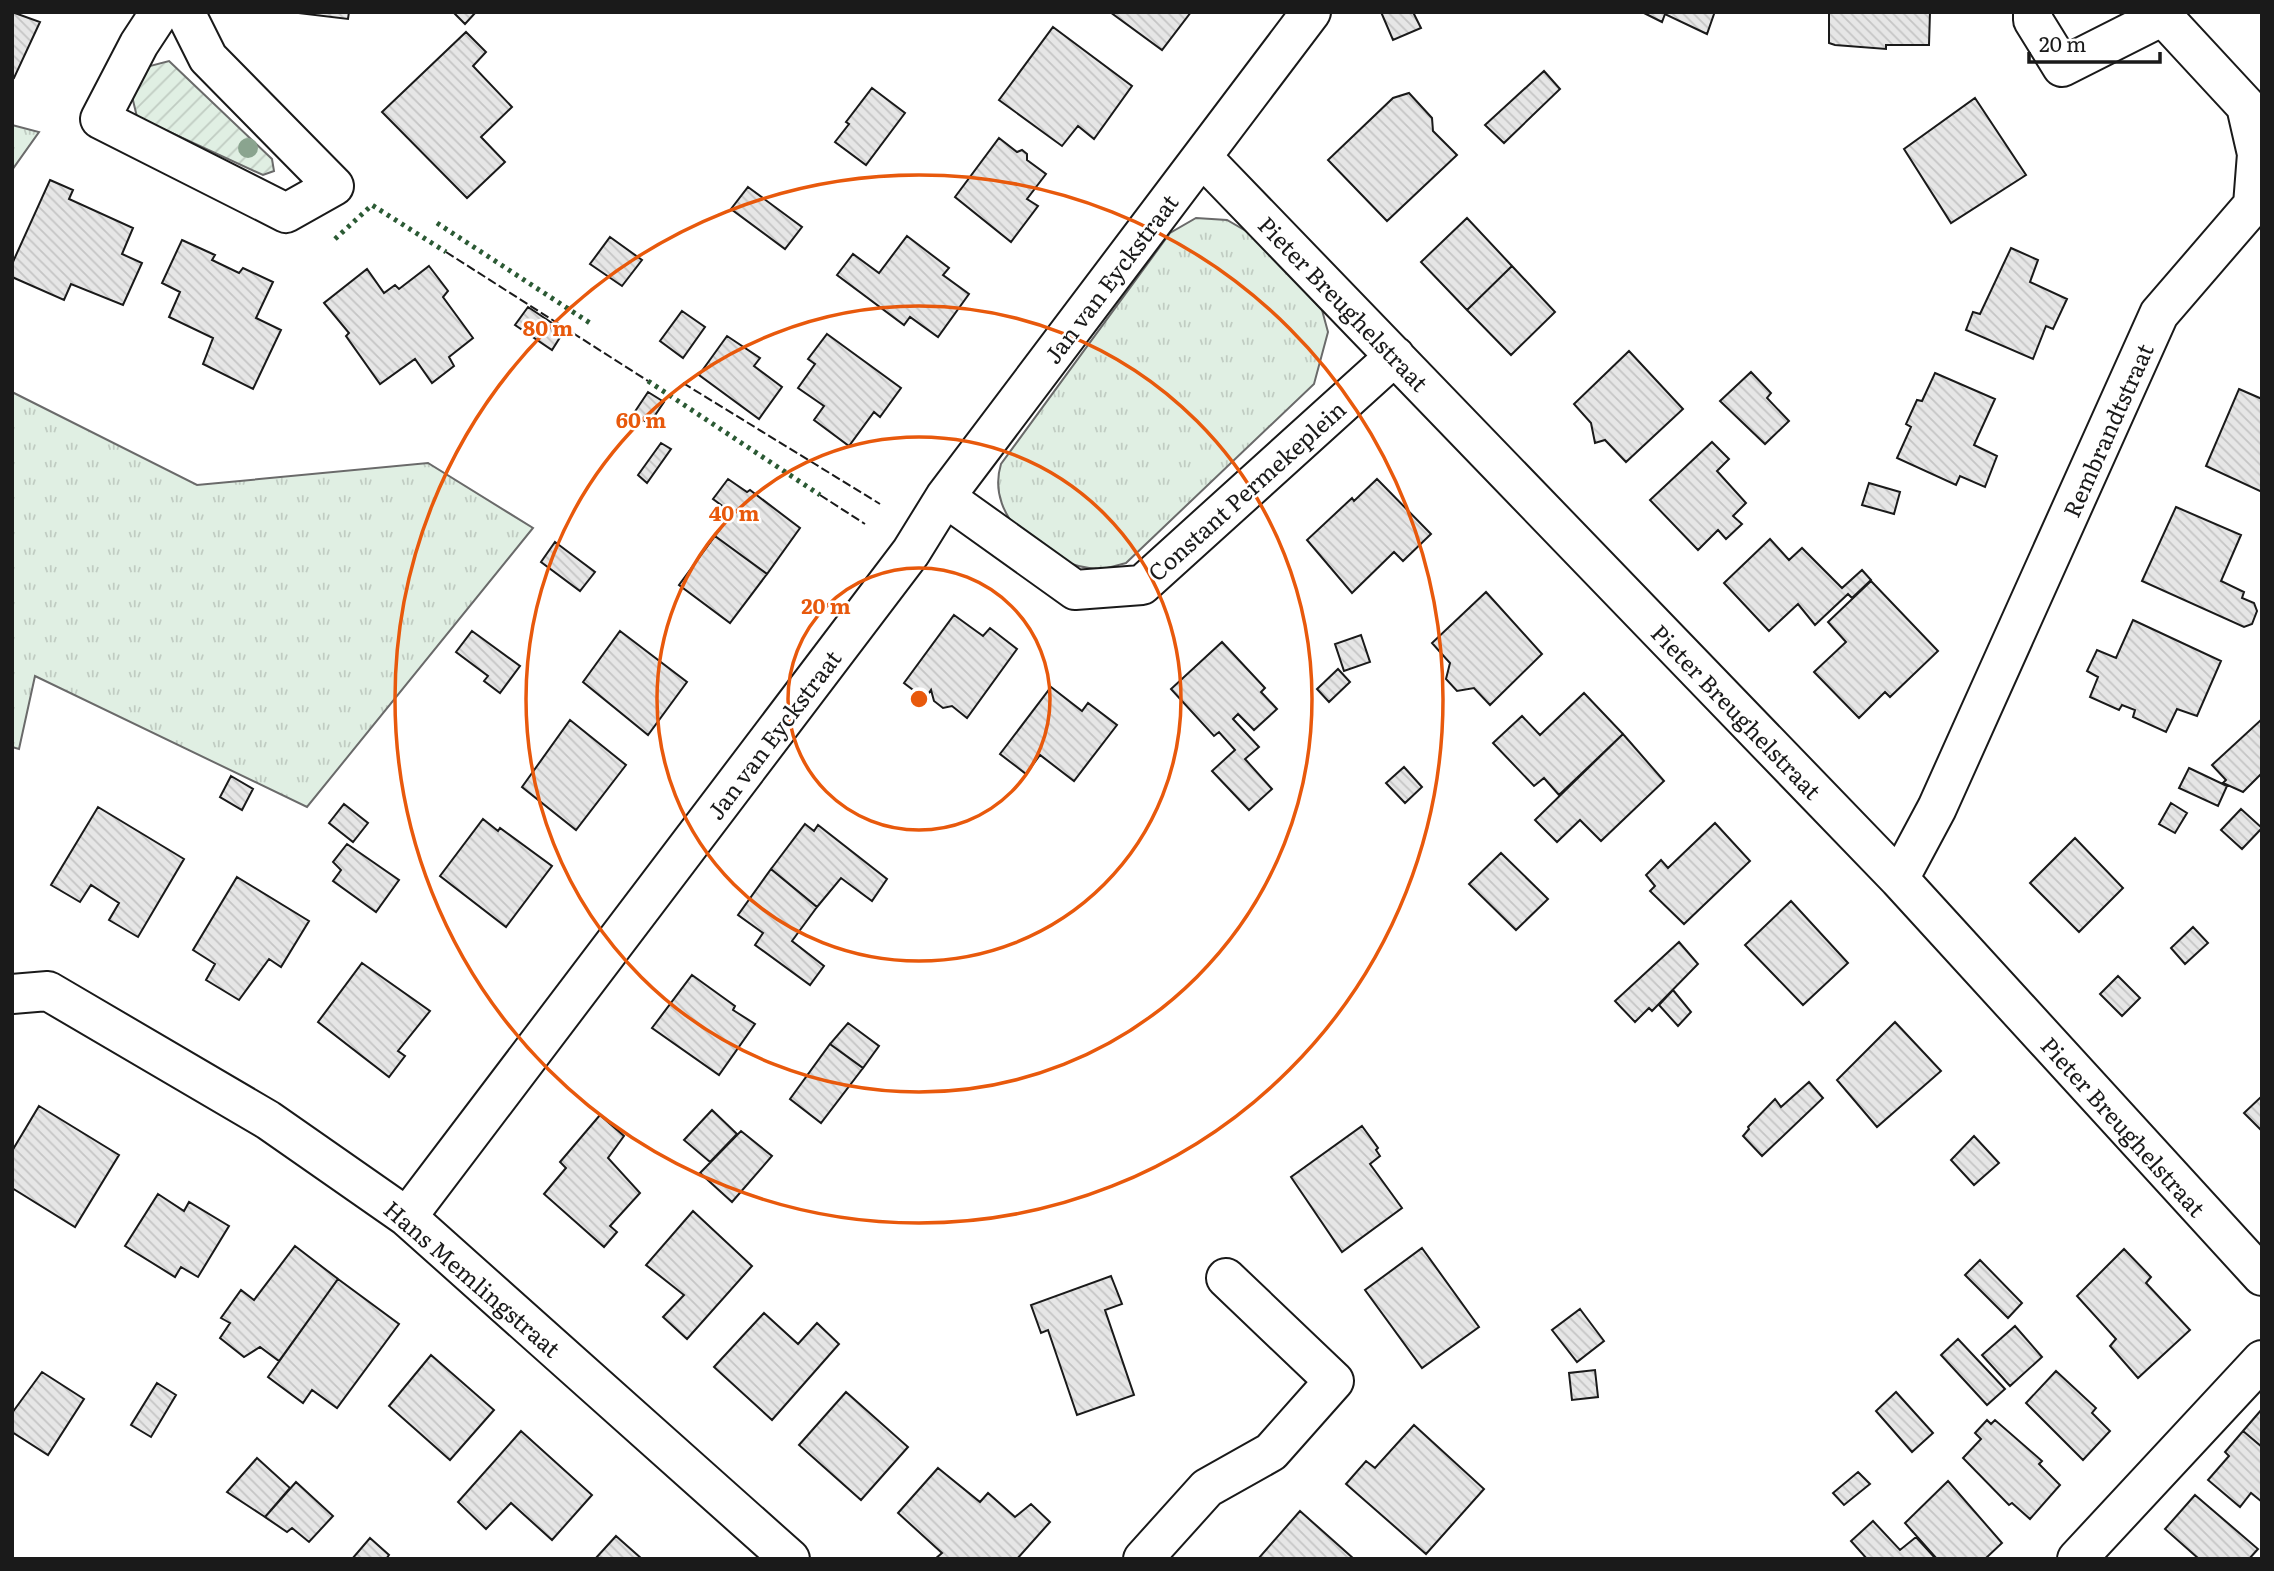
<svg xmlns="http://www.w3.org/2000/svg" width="2274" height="1571" font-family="Literata,serif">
  <defs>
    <pattern id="park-tufts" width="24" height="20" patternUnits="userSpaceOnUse" patternTransform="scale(1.75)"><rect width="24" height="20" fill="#e0efe3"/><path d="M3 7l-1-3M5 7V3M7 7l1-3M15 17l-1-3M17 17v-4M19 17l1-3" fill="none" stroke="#c0ccc2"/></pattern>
    <pattern id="garden-furrows" width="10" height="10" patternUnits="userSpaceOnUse" patternTransform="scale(1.75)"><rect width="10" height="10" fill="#e0efe3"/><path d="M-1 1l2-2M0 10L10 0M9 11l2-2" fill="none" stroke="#c0ccc2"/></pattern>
    <pattern id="building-back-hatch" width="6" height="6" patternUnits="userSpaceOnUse" patternTransform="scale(1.75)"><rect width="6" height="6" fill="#e6e6e6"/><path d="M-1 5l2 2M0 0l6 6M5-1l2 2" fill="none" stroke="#c5c5c5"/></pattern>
  </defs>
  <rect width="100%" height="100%" fill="#fff"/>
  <!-- park -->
  <path fill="url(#park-tufts)" stroke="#6a6a6a" stroke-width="2" d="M12,125L39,132L12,170Z
    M1196,218L1227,220L1253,235L1322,310L1328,332L1314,384L1126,563C1117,565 1107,569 1099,569C1047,567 984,519 1001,464L1170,233Z
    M12,392L197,485L428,463L533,528L307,807L35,676L19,749L12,747Z"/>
  <!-- garden -->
  <path fill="url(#garden-furrows)" stroke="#6a6a6a" stroke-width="2" d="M169,61L272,159L274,171L263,175L137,117L131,92L146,67Z"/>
  <!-- building -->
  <path fill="url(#building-back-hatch)" stroke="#1a1a1a" stroke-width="2" d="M12,12L40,22L14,78L12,77Z
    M290,12H349L348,19Z
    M453,12H476L465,24Z
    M1110,12H1191L1162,50Z
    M1381,12H1413L1421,28L1393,40Z
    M1642,12H1712L1714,14L1707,34L1665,14L1662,22Z
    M1829,12H1930L1929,45H1886V49L1835,45L1829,43Z
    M1053,27L1132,86L1094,139L1078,126L1062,146L999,100Z
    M466,32L486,52L473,66L512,107L481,137L505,162L467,198L382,112Z
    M1544,71L1560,89L1504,143L1485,125Z
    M872,88L905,113L866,165L835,142L849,124L846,122Z
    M1409,93L1432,118L1433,131L1457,155L1387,221L1328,160L1393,98Z
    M1975,98L2026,175L1951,223L1904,149Z
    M999,138L1017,152L1022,150L1027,154V160L1046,174L1027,199L1038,206L1011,242L955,197Z
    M50,180L73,190L69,199L133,228L122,254L142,263L123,305L71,284L64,300L12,277V264Z
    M748,187L802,227L785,249L731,209Z
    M1467,218L1512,266L1467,310L1421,262Z
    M907,236L949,268L943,275L969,294L938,337L910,317L904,325L837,275L853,254L879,273Z
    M610,237L642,260L622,286L590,264Z
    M182,240L215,255L212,260L239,273L243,268L273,282L256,318L281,330L253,389L203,364L213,338L169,317L180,292L162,283Z
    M2011,248L2038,260L2030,282L2067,299L2053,329L2046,326L2033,359L1966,330L1973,312L1980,314Z
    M429,266L448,291L443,297L473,338L449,357L454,366L432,383L415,359L380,384L346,336L349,333L324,303L367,269L384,293L395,285L399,289Z
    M1512,266L1555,312L1511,355L1467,310Z
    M528,307L564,331L552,350L515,325Z
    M682,311L705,327L683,358L660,341Z
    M827,334L901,388L880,417L874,412L849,446L814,420L824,406L798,388L815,364L808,359Z
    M727,336L760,358L754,366L782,387L759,419L699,375Z
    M1629,351L1683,409L1626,462L1605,440L1595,443L1591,423L1574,404Z
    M1751,372L1771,393L1767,398L1789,421L1765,444L1720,401Z
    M1935,373L1995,399L1974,445L1997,456L1985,487L1960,476L1956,485L1897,458L1911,427L1906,424L1917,400L1922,401Z
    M2239,389L2262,399V492L2206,466Z
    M648,392L664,402L649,424L634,413Z
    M1712,442L1729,459L1717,471L1746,503L1733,516L1742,524L1726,539L1718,530L1698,550L1650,500Z
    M661,443L671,449L647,483L638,475Z
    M728,479L747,492L750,490L800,528L767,574L715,536L732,513L713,499Z
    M1377,479L1431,534L1403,561L1394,552L1352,593L1307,540L1352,498L1354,501Z
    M1869,483L1900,492L1894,514L1862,505Z
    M2176,507L2241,535L2221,581L2244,592L2242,598L2254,603L2257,611L2252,624L2244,627L2142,581Z
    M715,536L767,574L730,623L679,585Z
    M1770,539L1789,560L1802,548L1842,588L1862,570L1871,580L1852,598L1848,594L1815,625L1798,604L1769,631L1724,583Z
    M555,542L595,572L580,591L541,562Z
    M1871,581L1938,651L1890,697L1885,692L1859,718L1814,672L1846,642L1828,622Z
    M1486,592L1542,654L1490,705L1474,688L1457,691L1446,679L1450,663L1432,643Z
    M954,615L983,636L990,628L1017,649L967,718L952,706L943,708L934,701L931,690L925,699L904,683Z
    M2133,620L2221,661L2197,716L2177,709L2166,732L2133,717L2135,710L2122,705L2119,710L2090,697L2098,677L2087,671L2097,650L2116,658Z
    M472,631L520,666L500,693L484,681L488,676L456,652Z
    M620,631L687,682L648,735L583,682Z
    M1361,635L1370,662L1344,671L1335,644Z
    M1222,642L1265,688L1261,692L1277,709L1254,730L1238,714L1233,719L1259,747L1245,759L1272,789L1249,810L1212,771L1235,750L1219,732L1214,736L1171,689Z
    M1338,669L1350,682L1329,702L1317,689Z
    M1051,687L1082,711L1088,703L1117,725L1074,781L1040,755L1026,774L1000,754Z
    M1584,693L1623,734L1559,795L1544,778L1534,786L1493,743L1522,716L1540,735Z
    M2262,719V773L2243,792L2223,783L2226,780L2212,765Z
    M570,720L626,765L576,830L522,787Z
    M1623,734L1664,781L1601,841L1580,820L1557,842L1535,820Z
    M1404,767L1422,787L1405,803L1386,783Z
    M2189,768L2227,786L2218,806L2179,788Z
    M231,776L253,789L242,810L220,797Z
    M2171,803L2187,813L2175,833L2159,824Z
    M344,804L368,823L353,842L329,823Z
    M98,807L184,859L138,937L109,920L119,903L91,885L80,902L51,885Z
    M2241,809L2262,828L2242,849L2221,830Z
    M483,819L498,831L500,828L552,866L506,927L440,876Z
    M1715,823L1750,861L1684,924L1650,891L1655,886L1646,875L1661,860L1668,868Z
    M805,824L814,831L818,825L887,879L872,901L841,878L817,907L771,869Z
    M2075,838L2123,888L2079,932L2030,883Z
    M347,844L399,880L376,912L333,881L341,870L333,862Z
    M1501,853L1548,899L1516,930L1469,884Z
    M771,869L817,907L792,941L824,966L810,985L755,945L763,933L738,915Z
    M237,877L309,921L281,967L269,959L239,1000L206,980L215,964L193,950Z
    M1791,901L1848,963L1803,1005L1745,945Z
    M2193,927L2208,943L2185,964L2171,948Z
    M1679,942L1698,964L1652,1011L1649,1008L1635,1022L1615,1001Z
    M362,963L430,1011L398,1051L405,1056L389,1077L318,1022Z
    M692,975L735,1006L733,1010L755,1024L719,1075L652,1028Z
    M2118,976L2140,998L2122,1016L2100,994Z
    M1673,990L1691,1012L1678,1026L1659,1005Z
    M1895,1022L1941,1071L1877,1127L1837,1080Z
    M848,1023L879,1046L863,1068L830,1044Z
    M830,1044L863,1068L821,1123L790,1099Z
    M1809,1082L1823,1098L1762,1156L1743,1136L1749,1129L1748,1127L1775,1099L1781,1107Z
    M2262,1096V1131L2244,1113Z
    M39,1106L119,1155L75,1227L12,1188V1151Z
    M712,1110L737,1134L710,1162L684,1140Z
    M600,1115L624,1136L608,1158L640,1193L610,1226L617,1232L604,1247L544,1194L566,1168L560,1162Z
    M1362,1126L1378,1148L1376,1150L1380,1156L1370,1164L1402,1208L1342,1252L1291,1177Z
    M741,1131L772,1156L732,1202L700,1173Z
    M1974,1136L1999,1163L1974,1185L1951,1160Z
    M158,1194L184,1211L189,1202L229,1226L198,1277L181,1267L175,1277L125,1246Z
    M693,1211L752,1266L687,1339L663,1317L684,1295L646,1265Z
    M295,1246L338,1279L279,1361L260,1347L244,1357L220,1338L230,1323L221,1318L241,1290L254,1300Z
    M1422,1248L1479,1327L1422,1368L1365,1290Z
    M2124,1249L2151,1277L2146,1283L2190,1330L2138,1378L2110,1346L2116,1339L2077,1296Z
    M1980,1260L2022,1303L2008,1318L1965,1275Z
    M1111,1276L1122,1304L1105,1310L1134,1395L1077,1415L1048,1330L1041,1333L1031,1305Z
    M338,1279L399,1324L337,1408L312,1390L303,1403L268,1377Z
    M1580,1309L1604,1341L1577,1362L1552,1330Z
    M764,1313L798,1344L817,1323L839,1344L772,1420L714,1367Z
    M2015,1326L2042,1357L2010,1386L1982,1355Z
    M1958,1339L2005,1389L1987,1405L1941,1355Z
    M431,1355L494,1410L450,1460L389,1406Z
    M1595,1370L1598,1397L1572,1400L1569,1373Z
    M2056,1371L2096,1408L2092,1413L2110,1431L2083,1460L2026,1403Z
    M42,1372L84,1399L48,1455L12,1432V1413Z
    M157,1383L176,1395L151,1437L131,1425Z
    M846,1392L908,1447L861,1500L799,1445Z
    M1896,1392L1933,1433L1912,1452L1876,1411Z
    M2262,1409V1447L2243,1431Z
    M1987,1420L1991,1424L1995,1420L2042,1461L2039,1464L2060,1485L2030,1519L2012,1503L2009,1505L1963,1458L1981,1439L1975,1433Z
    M1414,1425L1484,1489L1426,1554L1346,1484L1366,1461L1375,1468Z
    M521,1431L592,1495L552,1540L511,1503L486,1529L458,1502Z
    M2243,1431L2262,1447V1502L2251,1493L2240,1507L2208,1480L2229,1456L2225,1452Z
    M257,1458L290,1488L265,1517L227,1492Z
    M938,1468L980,1502L988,1493L1015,1517L1031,1504L1050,1522L1017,1559H935L942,1553L898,1513Z
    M1858,1472L1870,1484L1844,1505L1833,1493Z
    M1948,1481L2002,1543L1985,1559H1937L1905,1523Z
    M296,1482L333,1516L309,1542L292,1528L287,1532L265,1517Z
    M2195,1495L2258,1549L2249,1559H2199L2165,1529Z
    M1300,1511L1354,1559H1258Z
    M1873,1521L1900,1550L1916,1537L1936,1559H1867L1851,1541Z
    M616,1536L642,1559H595Z
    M370,1538L389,1555L386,1559H352Z"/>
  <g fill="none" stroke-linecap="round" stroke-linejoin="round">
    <!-- minor casing -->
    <g stroke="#1a1a1a" stroke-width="42">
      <path id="minor" d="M160,12L139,44L100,119L286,213L334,186L208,58L185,12
        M2033,12V20L2062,67L2163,16
        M1202,157L1899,879L2262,1276
        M945,497L1075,590L1142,585L1395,356
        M1899,879L1937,808L2159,314L2253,205L2257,154L2246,106L2159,12
        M12,994L48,991L268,1120L407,1217L790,1559
        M407,1217L911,552L945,497L1311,12
        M1143,1559L1207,1488L1271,1452L1334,1381L1226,1278
        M2077,1559L2262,1360"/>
    </g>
    <!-- minor -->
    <use href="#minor" stroke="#fff" stroke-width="38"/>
    <!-- hedge -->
    <path stroke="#2b5a34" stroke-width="5" stroke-dasharray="3.5 5" stroke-linecap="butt" d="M437,223L593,325
      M335,239L372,205L446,252
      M648,381L820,495"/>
    <!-- fence -->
    <path stroke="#1a1a1a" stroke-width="2" stroke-dasharray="9 3.5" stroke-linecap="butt" d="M446,252L648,381
      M683,383L880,504
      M820,495L865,524"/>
  </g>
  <!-- trees -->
  <circle fill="#8aa48f" cx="248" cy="148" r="10"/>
  <!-- distance rings -->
  <g fill="none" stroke="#e8590c" stroke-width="3.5">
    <circle cx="919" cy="699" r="131"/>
    <circle cx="919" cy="699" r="262"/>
    <circle cx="919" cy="699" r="393"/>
    <circle cx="919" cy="699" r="524"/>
  </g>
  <g text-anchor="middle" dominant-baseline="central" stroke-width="5" stroke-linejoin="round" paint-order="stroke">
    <!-- street labels -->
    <g font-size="23" fill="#1a1a1a" stroke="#fff">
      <text transform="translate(1110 278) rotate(-53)">Jan van Eyckstraat</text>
      <text transform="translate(1344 303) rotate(46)">Pieter Breughelstraat</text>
      <text transform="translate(2107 430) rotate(-66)">Rembrandtstraat</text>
      <text transform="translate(1246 490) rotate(-42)">Constant Permekeplein</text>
      <text transform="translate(1737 711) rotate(46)">Pieter Breughelstraat</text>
      <text transform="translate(773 734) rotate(-53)">Jan van Eyckstraat</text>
      <text transform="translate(2124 1126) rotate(48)">Pieter Breughelstraat</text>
      <text transform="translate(473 1278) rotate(41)">Hans Memlingstraat</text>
    </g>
  </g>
  <circle cx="919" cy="699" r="10" fill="#e8590c" stroke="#fff" stroke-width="3.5"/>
  <g font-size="21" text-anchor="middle" font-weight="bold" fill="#e8590c" stroke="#fff" stroke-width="5" stroke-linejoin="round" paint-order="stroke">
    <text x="548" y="336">80 m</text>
    <text x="641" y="428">60 m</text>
    <text x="734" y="521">40 m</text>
    <text x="826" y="614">20 m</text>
  </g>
  <!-- border -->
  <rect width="2274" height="1571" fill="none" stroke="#1a1a1a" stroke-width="28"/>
  <!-- scale -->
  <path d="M2029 52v10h131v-10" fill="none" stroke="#1a1a1a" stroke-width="3.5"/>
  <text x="2039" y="52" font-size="21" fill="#1a1a1a" stroke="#ffffff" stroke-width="5" paint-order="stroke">20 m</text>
</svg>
